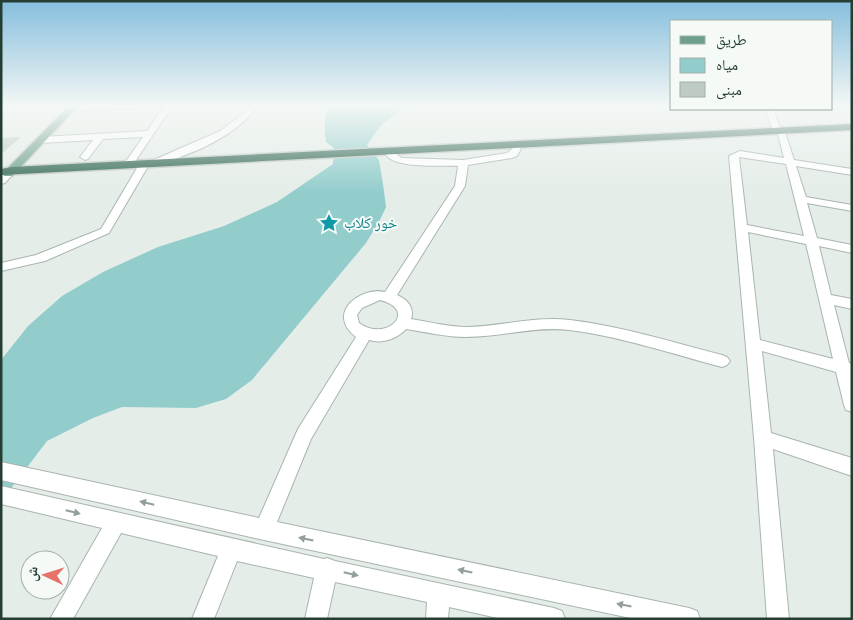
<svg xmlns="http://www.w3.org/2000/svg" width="853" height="620" font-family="'DM Sans','Noto Naskh Arabic',sans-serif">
  <rect width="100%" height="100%" fill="#e5ede8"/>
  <!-- water -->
  <path fill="#92cdcc" d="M328,105H408L381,125L367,145L379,160L383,184L386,207L379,222L366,243L252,380L226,399L196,408L122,407L93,418L47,441L3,499L1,507V360L28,326L62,296L103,272L158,247L224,226L277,202L333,164L334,148L326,142C324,129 324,117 328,105Z"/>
  <!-- building -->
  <path fill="#bdcbc3" d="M21,137L1,154V138Z"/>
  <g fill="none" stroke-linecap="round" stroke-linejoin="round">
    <!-- minor casing -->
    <g stroke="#a8b5ae" stroke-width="2">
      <path id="minor" d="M100,105H181L171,108L132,166L129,167L124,164L143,137L103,139L88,159L85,160L80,157L93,140L41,143L37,140L41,137L147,131L163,108L72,110L68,108L72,106Z
        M251,105H259C235,137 192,155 154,165L149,162L220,131L244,113Z
        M765,109H773L781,130L780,132L773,130Z
        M782,132L786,135L794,160L852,169V175L796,166L806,197L852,205V211L807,203L817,238L852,245V253L819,246L831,295L852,299V309L834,305L849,363L852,364V412L846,410L844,405L836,372L762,351L771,433L852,458V476L773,449L789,619H767L754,438L729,156L740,151L784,158L778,135ZM739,157L786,164L804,236L747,225ZM748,232L806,244L833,359L760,340Z
        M516,146L521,149L517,156L512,158L468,165L465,186L397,295C407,299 415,308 411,319C430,322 449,327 468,327C502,326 536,316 570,320C621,326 672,342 722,355L727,357L730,361L727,365L722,367C673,354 619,336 569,330C535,326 501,337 466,337C446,337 426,332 406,329C397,339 382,344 369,340L311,439L277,522L689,608L697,611L700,619H635L264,540L1,480V462L259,518L298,429L356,337C325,313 361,286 385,292L455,186L458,166C441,165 396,169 386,155L388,153H394L402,158L463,160L507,153ZM380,300C419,310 387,343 359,323L357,315L362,308Z
        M142,165L147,168L109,233L45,261L1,271V263L36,255L101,229L137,168Z
        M8,171L13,174L5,183L1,184V175Z
        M1,486L324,559L327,558L335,561L554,608L562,611L565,619H502L449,607L448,619H426L427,602L335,582L327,619H305L314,578L237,561L214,619H192L218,556L121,533L73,619H50L102,528L1,504Z"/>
    </g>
    <!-- major casing -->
    <g stroke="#c2c9c6" stroke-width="3">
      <path id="major" d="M70,105H79L12,176H4L3,174L4,172Z"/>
    </g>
    <!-- highway casing -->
    <g stroke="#c2c9c6" stroke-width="3">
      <path id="highway" d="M852,124V130L1,175V169L12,167Z"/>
    </g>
    <!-- minor -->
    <use href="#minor" fill="#fff" fill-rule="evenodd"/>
    <!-- major -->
    <use href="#major" fill="#6d9f8a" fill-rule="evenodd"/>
    <!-- highway -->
    <use href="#highway" fill="#336854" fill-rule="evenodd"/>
  </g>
  <!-- one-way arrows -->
  <defs><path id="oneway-solid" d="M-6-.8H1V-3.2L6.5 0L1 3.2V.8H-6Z" transform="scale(1.25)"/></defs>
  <g fill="#929e99">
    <use href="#oneway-solid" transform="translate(147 503) rotate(-167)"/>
    <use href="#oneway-solid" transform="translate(73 512) rotate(14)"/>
    <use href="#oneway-solid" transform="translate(306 539) rotate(-168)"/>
    <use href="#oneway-solid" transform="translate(465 571) rotate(-168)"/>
    <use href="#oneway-solid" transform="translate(351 574) rotate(13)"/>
    <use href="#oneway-solid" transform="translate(624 605) rotate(-169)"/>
  </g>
  <!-- sky -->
  <linearGradient id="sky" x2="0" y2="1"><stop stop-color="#85bedd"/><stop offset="0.55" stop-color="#f3f7f5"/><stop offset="1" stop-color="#f3f7f5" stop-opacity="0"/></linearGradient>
  <rect width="853" height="192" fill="url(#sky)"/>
  <!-- icons -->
  <defs>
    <g id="sight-bare" transform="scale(1.5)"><path d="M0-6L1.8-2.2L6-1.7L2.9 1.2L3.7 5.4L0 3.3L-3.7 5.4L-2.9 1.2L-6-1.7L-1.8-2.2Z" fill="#0f9aa8" stroke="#f5faf7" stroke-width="2.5" paint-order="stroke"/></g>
  </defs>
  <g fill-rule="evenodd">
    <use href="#sight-bare" x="329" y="223"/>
  </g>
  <g text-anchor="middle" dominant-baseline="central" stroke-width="4" stroke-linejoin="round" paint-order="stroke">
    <!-- culture labels -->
    <g font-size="15" fill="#0d838f" stroke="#f5faf7" text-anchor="start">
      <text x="344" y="223">خور كلاب</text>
    </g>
  </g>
  <!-- border -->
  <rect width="853" height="620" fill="none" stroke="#253e33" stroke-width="5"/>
  <!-- legend -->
  <rect x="670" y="20" width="162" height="90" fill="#f5faf7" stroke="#a2afa9"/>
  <rect x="680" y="36" width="25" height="8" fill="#6d9f8a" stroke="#a2afa9"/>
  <text x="716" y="45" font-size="15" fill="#253e33">طريق</text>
  <rect x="680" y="58" width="25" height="15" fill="#92cdcc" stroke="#a2afa9"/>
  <text x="716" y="70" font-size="15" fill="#253e33">مياه</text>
  <rect x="680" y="82" width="25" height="15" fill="#bdcbc3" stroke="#a2afa9"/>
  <text x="716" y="95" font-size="15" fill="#253e33">مبنى</text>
  <!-- north arrow -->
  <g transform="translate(45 575) rotate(274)"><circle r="24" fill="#f5faf7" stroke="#a2afa9"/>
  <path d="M0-4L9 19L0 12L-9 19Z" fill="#e77269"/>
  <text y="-8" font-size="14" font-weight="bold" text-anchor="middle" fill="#253e33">ش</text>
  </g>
</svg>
